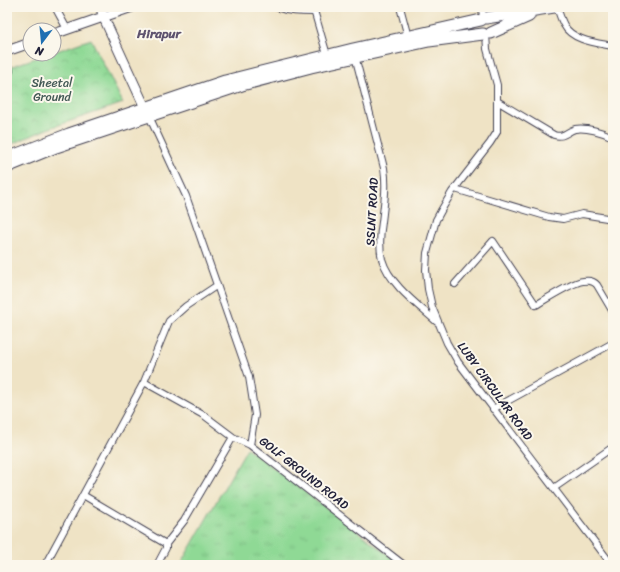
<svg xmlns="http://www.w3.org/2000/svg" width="620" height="572" font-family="Sriracha,sans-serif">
  <defs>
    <pattern id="grass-tufts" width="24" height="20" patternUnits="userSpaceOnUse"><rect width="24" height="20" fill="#8fd995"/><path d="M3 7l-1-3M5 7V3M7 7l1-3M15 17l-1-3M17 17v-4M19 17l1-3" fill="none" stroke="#7bba81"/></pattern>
    <pattern id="park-crowns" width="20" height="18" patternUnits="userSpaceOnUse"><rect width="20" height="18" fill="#8fd995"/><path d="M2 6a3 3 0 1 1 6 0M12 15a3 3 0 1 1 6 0" fill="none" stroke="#7bba81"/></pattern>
  </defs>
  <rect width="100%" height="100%" fill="#fbf7ec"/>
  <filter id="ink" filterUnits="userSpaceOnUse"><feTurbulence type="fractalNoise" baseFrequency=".025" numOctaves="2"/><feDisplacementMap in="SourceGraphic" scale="8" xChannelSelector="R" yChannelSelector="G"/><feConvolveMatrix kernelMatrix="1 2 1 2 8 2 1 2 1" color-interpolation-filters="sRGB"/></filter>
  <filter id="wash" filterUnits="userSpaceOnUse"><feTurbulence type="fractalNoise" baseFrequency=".012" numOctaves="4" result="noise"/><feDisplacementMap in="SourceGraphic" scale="16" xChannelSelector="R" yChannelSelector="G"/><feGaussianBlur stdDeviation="0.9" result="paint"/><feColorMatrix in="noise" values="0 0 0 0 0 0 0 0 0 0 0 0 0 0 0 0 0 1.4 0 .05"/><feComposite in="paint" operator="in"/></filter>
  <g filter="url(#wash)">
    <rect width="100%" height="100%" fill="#efe3c5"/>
    <!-- grass -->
    <path fill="url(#grass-tufts)" stroke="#587e68" d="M247,448L402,565H180Z"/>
    <!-- park -->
    <path fill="url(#park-crowns)" stroke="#587e68" d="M91,39L123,103L47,129L7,146V68L47,54H54V52Z"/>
  </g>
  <g filter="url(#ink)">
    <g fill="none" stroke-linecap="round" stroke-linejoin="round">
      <!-- street casing -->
      <g stroke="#413f50" stroke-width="8">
        <path id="street" d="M55,7L67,29
          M276,7C289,12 300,12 314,12
          M313,7L327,55
          M400,7L408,37
          M482,7L483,19
          M557,7C559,13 561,20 564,25C572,41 598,43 613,46
          M486,34L487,49L497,85V132L490,143L452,192L442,209L436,220L427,253L426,270L428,289L432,307L447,343L458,362L612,565
          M355,56L384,168C387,187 384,204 382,222C380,234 379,247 382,259C389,284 418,305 437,322
          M7,63L10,71L7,76
          M497,101L554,135C564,138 566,132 575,129C586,127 603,132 613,137
          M149,116L186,196L249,377L255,415L250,445
          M455,189L549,217L563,219L582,214L613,219
          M455,284L493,241L536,305C546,299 573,282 583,281C589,280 594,281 597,285L613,312
          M144,382L205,416L233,437L250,445L404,565
          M493,409L613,343
          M554,488L613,447
          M83,495L166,544
          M45,565L144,382L169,321L186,306L216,286
          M157,565L166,548V544L184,521L233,437"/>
      </g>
      <!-- secondary casing -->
      <g stroke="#413f50" stroke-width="11">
        <path id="secondary" d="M101,7L103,16L148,114
          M54,34L132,7
          M7,51L30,43"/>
      </g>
      <!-- highway casing -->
      <g stroke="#413f50" stroke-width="13">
        <path id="highway" d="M486,18L554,7
          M491,33L529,16
          M7,158L69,134L225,81L353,49L481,20
          M7,167L56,147L242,85L311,67L429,41L483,34"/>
      </g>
      <!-- street -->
      <use href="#street" stroke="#fff" stroke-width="6"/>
      <!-- secondary -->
      <use href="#secondary" stroke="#fff" stroke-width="9"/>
      <!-- highway -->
      <use href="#highway" stroke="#fff" stroke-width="11"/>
    </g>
  </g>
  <g text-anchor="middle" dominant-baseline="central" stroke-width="4" stroke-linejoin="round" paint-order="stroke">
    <!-- park labels -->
    <g font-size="12" fill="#435956" stroke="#fbf7ec">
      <text x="52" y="83">Sheetal<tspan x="52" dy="14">Ground</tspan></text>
    </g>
    <!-- street labels -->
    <g font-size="12" fill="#22223b" stroke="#fbf7ec">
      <text transform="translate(372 212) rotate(-87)">SSLNT ROAD</text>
      <text transform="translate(495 391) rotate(54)">LUBY CIRCULAR ROAD</text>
      <text transform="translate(304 473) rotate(38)">GOLF GROUND ROAD</text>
    </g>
    <!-- neighbourhood labels -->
    <g font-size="13" font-weight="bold" fill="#5e526f" stroke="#fbf7ec">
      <text x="159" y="33">Hirapur</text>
    </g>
  </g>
  <!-- margin -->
  <rect width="620" height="572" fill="none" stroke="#fbf7ec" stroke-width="24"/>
  <!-- north arrow -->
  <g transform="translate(42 42) rotate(196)"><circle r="19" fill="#fbf7ec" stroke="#a4a2a5"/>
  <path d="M0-3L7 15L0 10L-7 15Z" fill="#1f6fb2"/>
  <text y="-6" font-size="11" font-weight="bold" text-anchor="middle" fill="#22223b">N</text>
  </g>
</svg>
